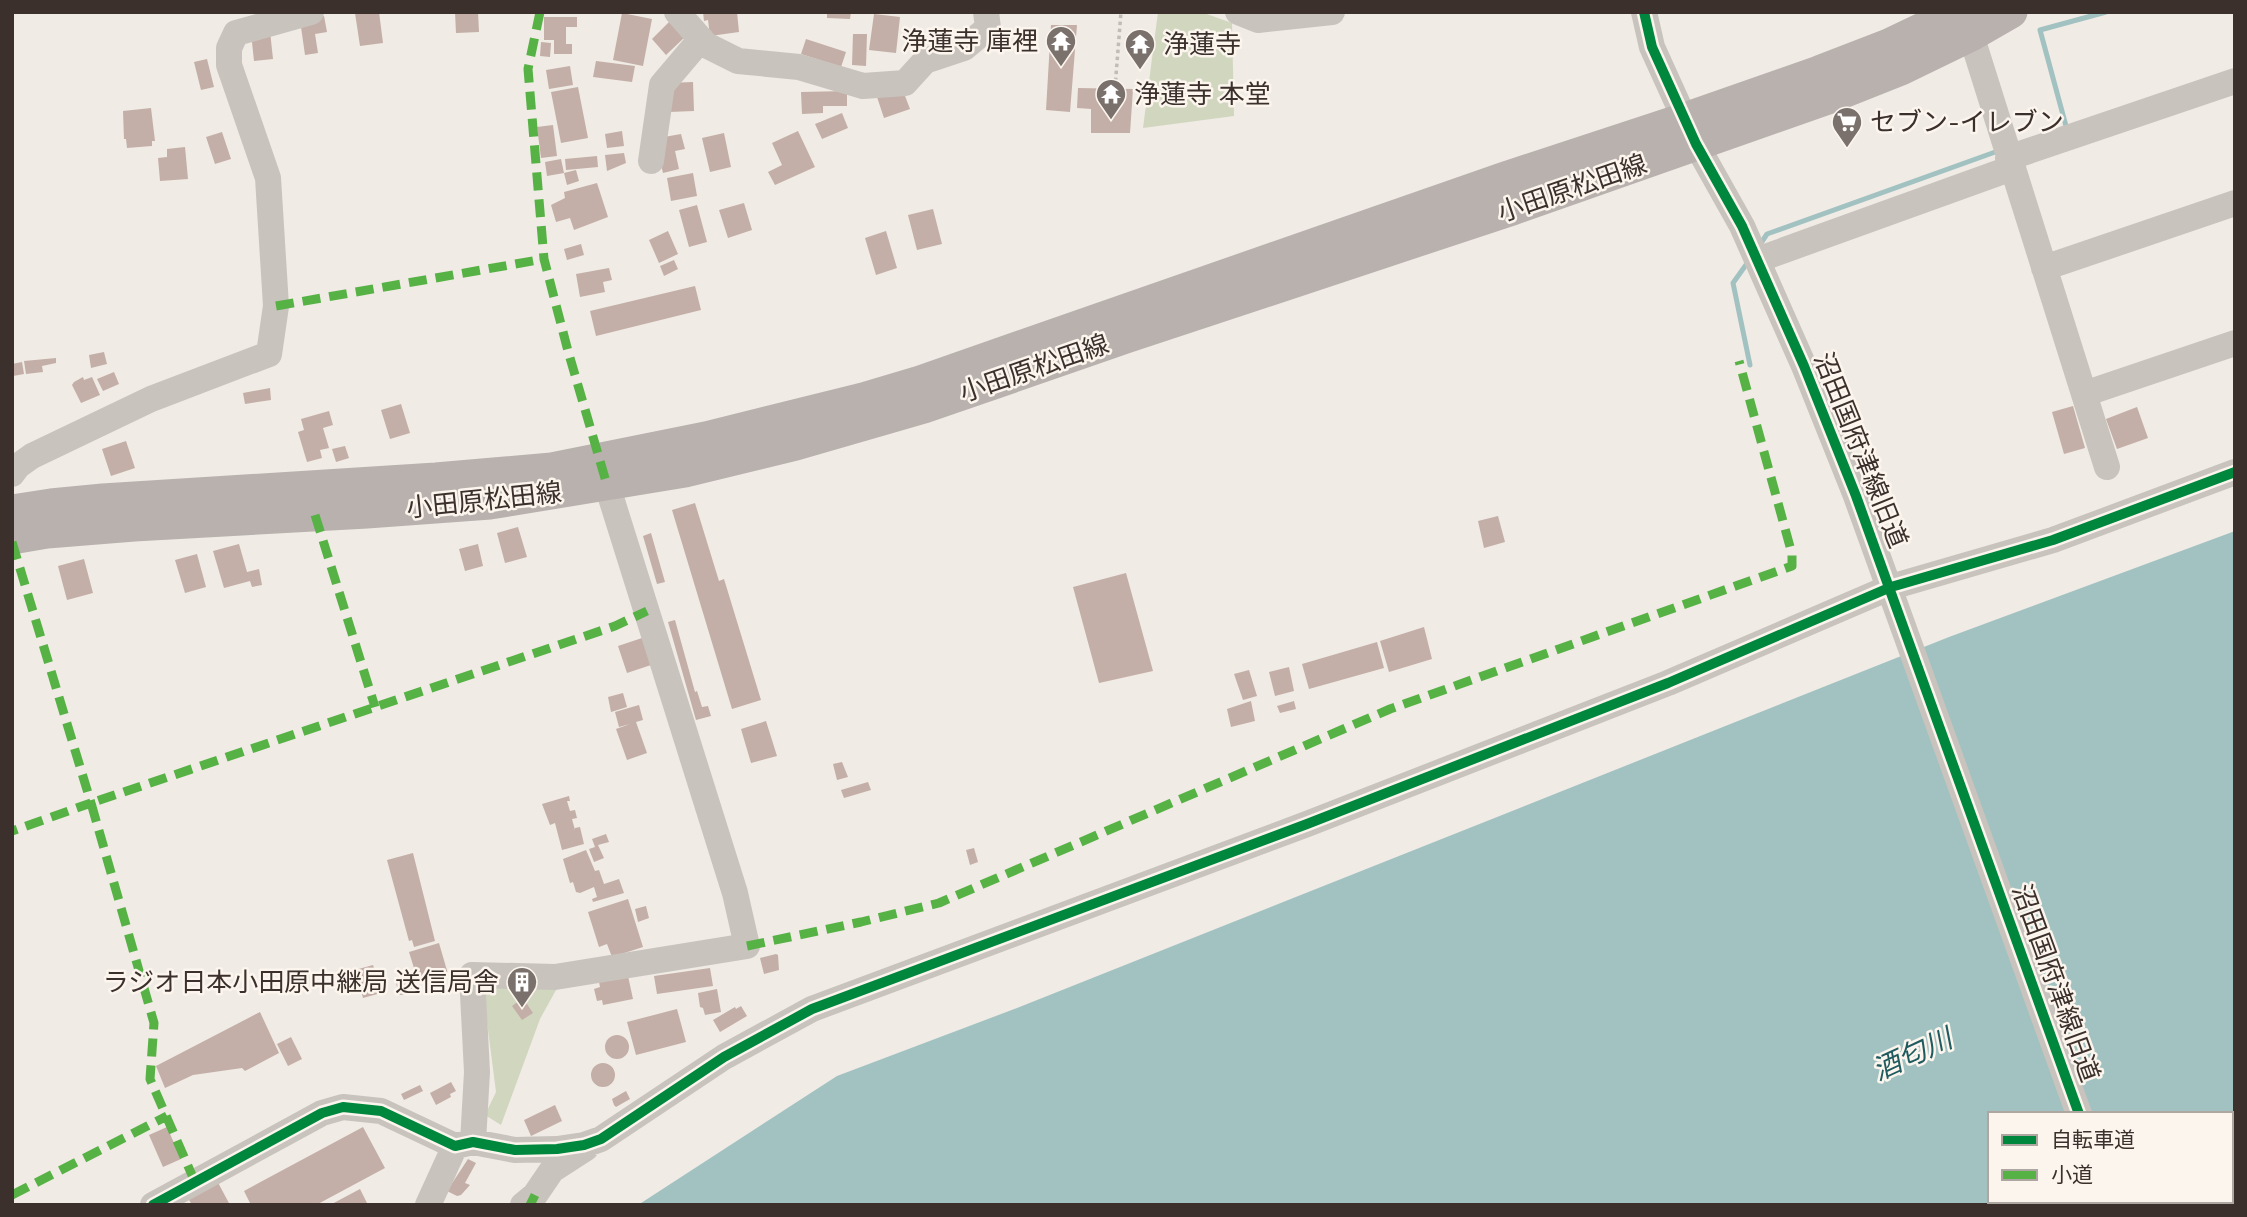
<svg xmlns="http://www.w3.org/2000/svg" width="2247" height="1217" font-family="'Space Grotesk','Noto Sans JP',sans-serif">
  <rect width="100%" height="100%" fill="#f0ebe5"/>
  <!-- green -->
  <path fill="#d1d6bf" d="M1158,12H1201L1232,23L1234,116L1143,128Z
    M494,981L556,990L540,1019L501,1125L485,1115L496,1092L483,991Z"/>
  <!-- water -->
  <path fill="#a1c2c1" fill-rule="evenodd" d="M2235,531V1205H638L837,1076L1017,1008L1949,637ZM1990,1114H2231V1201H1990Z"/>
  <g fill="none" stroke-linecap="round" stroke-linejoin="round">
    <!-- stream -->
    <path stroke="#a1c2c1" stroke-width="5" d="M2066,126L2040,30L2106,12
      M1759,246L1767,234L1998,151
      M1748,262L1733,283L1750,365"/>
  </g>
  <!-- building -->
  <path fill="#c3afa7" d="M379,12L383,43L360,46L355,13Z
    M455,12H478L479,32L456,33Z
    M703,12H737L739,32L710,36L708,20L704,21Z
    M827,12H851L850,19L827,18Z
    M622,13L652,19L643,66L613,60Z
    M874,14L900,17L896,53L869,50Z
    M324,16L327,32L315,34L318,53L305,55L300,20Z
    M544,17H577V27H566V44H572V54H554V40H544Z
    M672,19L687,35L666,55L652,39Z
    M1051,25H1077L1070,112L1046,110Z
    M270,31L273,59L254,61L251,33Z
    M853,34H867L866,66L852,65Z
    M806,39L846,52L841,67L801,54Z
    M541,42L551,43L550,57L540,56Z
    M207,59L214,87L201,90L194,62Z
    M596,61L635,66L632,82L593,77Z
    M570,66L573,85L549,89L546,70Z
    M693,82L694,111L669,112L668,83Z
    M578,87L588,138L561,143L551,92Z
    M902,88L910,109L884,118L877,97Z
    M1078,88L1133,89L1130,133H1091V109L1077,108Z
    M847,91V106H823V113L802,114L801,92Z
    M151,108L155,141H152V146L127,148L126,139H124L123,111Z
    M842,113L848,128L822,139L815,124Z
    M553,125L557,156L541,158L537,127Z
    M622,131L624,146L607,148L605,134Z
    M798,131L815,167L775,185L768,172L782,165L772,143Z
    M222,132L231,159L215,164L206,137Z
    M724,133L731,167L710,172L702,138Z
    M681,134L685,149L675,151L679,169L663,173L657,148L664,137Z
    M185,147L188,179L160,181L158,158L167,157V149Z
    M624,153L626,163L607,171L605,155Z
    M597,156L598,167L566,170L565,159Z
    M561,159L564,173L547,176L545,162Z
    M576,170L579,181L567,185L564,173Z
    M693,173L697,196L671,201L667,178Z
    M597,183L608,217L574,230L570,218L556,222L551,205L565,198L564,192Z
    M744,203L752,230L728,238L719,210Z
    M697,205L707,242L689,247L679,210Z
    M933,209L942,244L917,250L908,215Z
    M668,231L678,254L659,263L649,240Z
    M886,231L897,268L876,275L865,238Z
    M581,244L584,255L567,260L564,249Z
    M674,260L678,269L664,276L660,266Z
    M609,268L612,280L603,282L605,292L580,297L576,274Z
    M695,286L701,310L596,336L590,311Z
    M104,352L107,364L91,368L89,355Z
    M56,358V363L42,366L43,372L26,374L24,361Z
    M22,362L24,374L13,376L12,364Z
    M114,372L119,384L103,391L97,379Z
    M83,377L84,380L92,377L100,395L81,403L72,385L74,382Z
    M270,388L271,400L245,404L243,393Z
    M401,404L410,433L390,439L381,410Z
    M2073,406L2085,448L2064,454L2052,412Z
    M2137,407L2148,438L2117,449L2106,419Z
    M329,411L333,425L323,428L329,448L320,450L322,458L307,462L298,432L304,430L301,419Z
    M126,441L135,468L111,476L102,449Z
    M345,446L349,458L336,462L332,449Z
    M695,503L719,581L724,579L761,700L732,709L672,510Z
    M1498,516L1505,542L1484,548L1478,521Z
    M518,527L527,557L505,563L497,533Z
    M651,533L665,582L657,584L643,536Z
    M239,544L247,572L259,569L262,585L252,587L250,581L224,588L213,551Z
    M478,544L483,566L465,571L459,549Z
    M197,554L206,587L185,593L175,560Z
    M84,559L93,593L67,600L58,566Z
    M1126,573L1153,671L1099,683L1073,587Z
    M675,620L695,692L697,691L702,707L708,706L711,716L696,720L668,622Z
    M1424,627L1432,659L1389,672L1380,641Z
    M648,636L657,663L627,673L618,646Z
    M1377,642L1384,668L1309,689L1302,664Z
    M1289,667L1294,691L1275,696L1269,672Z
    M1249,670L1257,696L1243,700L1234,674Z
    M623,693L627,707L611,712L608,697Z
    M1251,701L1255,721L1231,727L1227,709Z
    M1294,701L1296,709L1280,713L1277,706Z
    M639,705L643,720L636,722L647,753L627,760L616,729L630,724L619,727L615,712Z
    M766,721L777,756L751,763L741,729Z
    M842,762L848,777L837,780L833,764Z
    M868,782L871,790L844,798L841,790Z
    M569,796L570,801H567L570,811L575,810L577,818L572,819L575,830V828L580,827L584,844L562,850L555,823L550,825L542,804Z
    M606,834L609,842L598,845L604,858L594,862L589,849L595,847L592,839Z
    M974,848L978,862L970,865L966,850Z
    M586,850L595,871L599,870L604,884L619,879L624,893L593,902L592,899L597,897L594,887L580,893L576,892L573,882L570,883L563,859Z
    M413,853L435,941L414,947L412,940L409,941L387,860Z
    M628,899L643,947L612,957L607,944L599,947L588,912Z
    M646,906L649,918L638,922L635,909Z
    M439,943L448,974L418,981L409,952Z
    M776,954L778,955L779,970L764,974L760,958Z
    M373,965L381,993L363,998L355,970Z
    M710,968L713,986L657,994L654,976Z
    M413,974L416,994L399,995L395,979H401V975Z
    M628,976L633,999L603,1005L602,1000L597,1001L594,989L600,987L599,982Z
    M717,989L721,1012L705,1015L703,1008L700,1007L698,993Z
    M523,998L533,1013L522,1020L512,1006Z
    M741,1006L747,1016L720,1032L713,1020L735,1007L736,1009Z
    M677,1009L686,1042L636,1055L627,1022Z
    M260,1012L279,1053L245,1071L242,1068L193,1075L165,1088L156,1066Z
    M605 1047a12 12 0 1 1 24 0a12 12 0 1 1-24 0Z
    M291,1037L302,1059L288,1066L277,1044Z
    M591 1075a12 12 0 1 1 24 0a12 12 0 1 1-24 0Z
    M451,1082L456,1091L450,1094L451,1097L436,1105L430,1093Z
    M420,1085L423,1091L404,1100L401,1094Z
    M626,1091L630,1099L616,1107L614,1105L612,1099Z
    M555,1105L562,1121L531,1136L524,1120Z
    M167,1127L181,1159L163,1167L149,1135Z
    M363,1127L385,1168L316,1205H251L244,1191Z
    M468,1159L476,1163L465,1183L470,1185L461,1195L457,1196L447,1191Z
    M215,1177L230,1205H192L185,1193Z
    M360,1189L368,1205H330Z"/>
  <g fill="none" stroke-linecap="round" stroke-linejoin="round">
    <!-- path -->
    <path stroke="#c2bbb6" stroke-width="3.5" stroke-dasharray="3.5 3.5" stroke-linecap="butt" d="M1115,88L1121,12"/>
    <!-- minor -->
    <path stroke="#c9c3be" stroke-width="26" d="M677,12L706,45L738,61L799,67L863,86L905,83L925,61L964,48L988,28L986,12
      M1238,12L1258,20L1332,12
      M1644,12L1652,47L1696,144L1742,226L1804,366L1856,496L2079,1114
      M1971,35L2107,467
      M2008,158L2235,81
      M651,161L662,85L701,39
      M1757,260L2012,168
      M2044,268L2235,203
      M2084,394L2235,343
      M12,474L18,466L32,456L151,399L269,354L276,306L268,178L229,65V48L236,33L311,12
      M473,1142L477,1072L472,975L555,977L747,946L735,893L607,485
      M2110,1201L2111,1205
      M153,1205L322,1113L343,1107L381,1111L455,1146L473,1142L515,1150L557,1149L584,1145L601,1139L724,1057L812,1009L1307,824L1668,683L1891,587L2053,540L2235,472
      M428,1205L455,1146
      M523,1205L535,1195L552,1170L586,1148"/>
    <!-- major -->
    <path stroke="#b8b1ad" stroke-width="33" d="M12,511L51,505L103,500L436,479L552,469L706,438L863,399L920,382L1505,178L1685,119L1819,72L1889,45L1958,12
      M12,538L47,532L134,525L367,512L490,503L685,471L796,444L924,407L1126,337L1512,209L1828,98L1901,69L1971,35L2011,12"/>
    <!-- quiet -->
    <path stroke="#57b246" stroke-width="9" stroke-dasharray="18 9" stroke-linecap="butt" d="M540,12L528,69L544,259L568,351L607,485
      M276,306L544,259
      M315,515L375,707
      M12,542L91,803L12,831
      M747,946L861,922L939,903L1390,709L1792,566V554L1739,361
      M195,1182L150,1079L154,1023L91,803L615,626L647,611
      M12,1195L167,1116
      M530,1205L535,1195"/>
    <!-- cycleway casing -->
    <g stroke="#fbf5ee" stroke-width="15">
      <path id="cycleway" d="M1644,12L1652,47L1696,144L1742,226L1804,366L1856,496L2079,1114
        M153,1205L322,1113L343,1107L381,1111L455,1146L473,1142L515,1150L557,1149L584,1145L601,1139L724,1057L812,1009L1307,824L1668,683L1891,587L2053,540L2235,472"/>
    </g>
    <!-- cycleway -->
    <use href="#cycleway" stroke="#00873e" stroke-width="10"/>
  </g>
  <!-- icons -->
  <defs>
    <g id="temple-pin" transform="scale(1.575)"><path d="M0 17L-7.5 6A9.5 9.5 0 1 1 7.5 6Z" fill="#7a716c" stroke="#fbf5ee"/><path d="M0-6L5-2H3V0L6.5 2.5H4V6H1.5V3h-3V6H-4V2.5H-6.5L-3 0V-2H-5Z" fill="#fff"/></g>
    <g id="supermarket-pin" transform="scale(1.575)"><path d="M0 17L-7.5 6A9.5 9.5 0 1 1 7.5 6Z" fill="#7a716c" stroke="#fbf5ee"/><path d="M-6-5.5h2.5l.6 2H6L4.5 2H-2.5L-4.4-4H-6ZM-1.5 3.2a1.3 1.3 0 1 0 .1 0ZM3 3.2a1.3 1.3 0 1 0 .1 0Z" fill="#fff"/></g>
    <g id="building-pin" transform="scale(1.575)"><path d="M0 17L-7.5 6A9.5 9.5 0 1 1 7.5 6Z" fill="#7a716c" stroke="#fbf5ee"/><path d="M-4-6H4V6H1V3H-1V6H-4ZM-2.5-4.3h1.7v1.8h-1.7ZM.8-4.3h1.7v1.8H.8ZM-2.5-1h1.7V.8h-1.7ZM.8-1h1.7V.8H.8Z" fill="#fff"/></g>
  </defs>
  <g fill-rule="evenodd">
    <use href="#temple-pin" x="1061" y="41"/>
    <use href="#temple-pin" x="1140" y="44"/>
    <use href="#temple-pin" x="1111" y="94"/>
    <use href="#supermarket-pin" x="1847" y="122"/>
    <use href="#building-pin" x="522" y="982"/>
  </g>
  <g text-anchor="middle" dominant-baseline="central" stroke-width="5" stroke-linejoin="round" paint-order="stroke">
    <!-- poi labels -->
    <g font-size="26" fill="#3b302b" stroke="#fbf5ee" text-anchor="start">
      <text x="1038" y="41" text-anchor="end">浄蓮寺 庫裡</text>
      <text x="1163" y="44">浄蓮寺</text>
      <text x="1134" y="94">浄蓮寺 本堂</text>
      <text x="1870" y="122">セブン-イレブン</text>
      <text x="499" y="982" text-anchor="end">ラジオ日本小田原中継局 送信局舎</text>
    </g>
    <!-- street labels -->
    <g font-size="26" fill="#3b302b" stroke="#fbf5ee">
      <text transform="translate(1572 188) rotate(-19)">小田原松田線</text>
      <text transform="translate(1034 368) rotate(-19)">小田原松田線</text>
      <text transform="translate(1861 450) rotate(68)">沼田国府津線旧道</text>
      <text transform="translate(484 500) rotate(-6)">小田原松田線</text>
      <text transform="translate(2056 983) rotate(70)">沼田国府津線旧道</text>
    </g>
    <!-- water labels -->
    <g font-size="28" font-style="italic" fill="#1f5a5e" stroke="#fbf5ee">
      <text transform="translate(1912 1054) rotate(-25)">酒匂川</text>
    </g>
  </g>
  <!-- border -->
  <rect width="2247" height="1217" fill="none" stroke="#3b302b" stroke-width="28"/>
  <!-- legend -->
  <rect x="1988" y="1112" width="245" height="91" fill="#fbf5ee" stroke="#aea6a0" stroke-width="2"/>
  <rect x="2002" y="1135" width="35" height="10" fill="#00873e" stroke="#aea6a0" stroke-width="2"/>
  <text x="2051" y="1147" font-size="21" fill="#3b302b">自転車道</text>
  <rect x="2002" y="1170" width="35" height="10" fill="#57b246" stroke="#aea6a0" stroke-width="2"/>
  <text x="2051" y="1182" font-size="21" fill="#3b302b">小道</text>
</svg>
